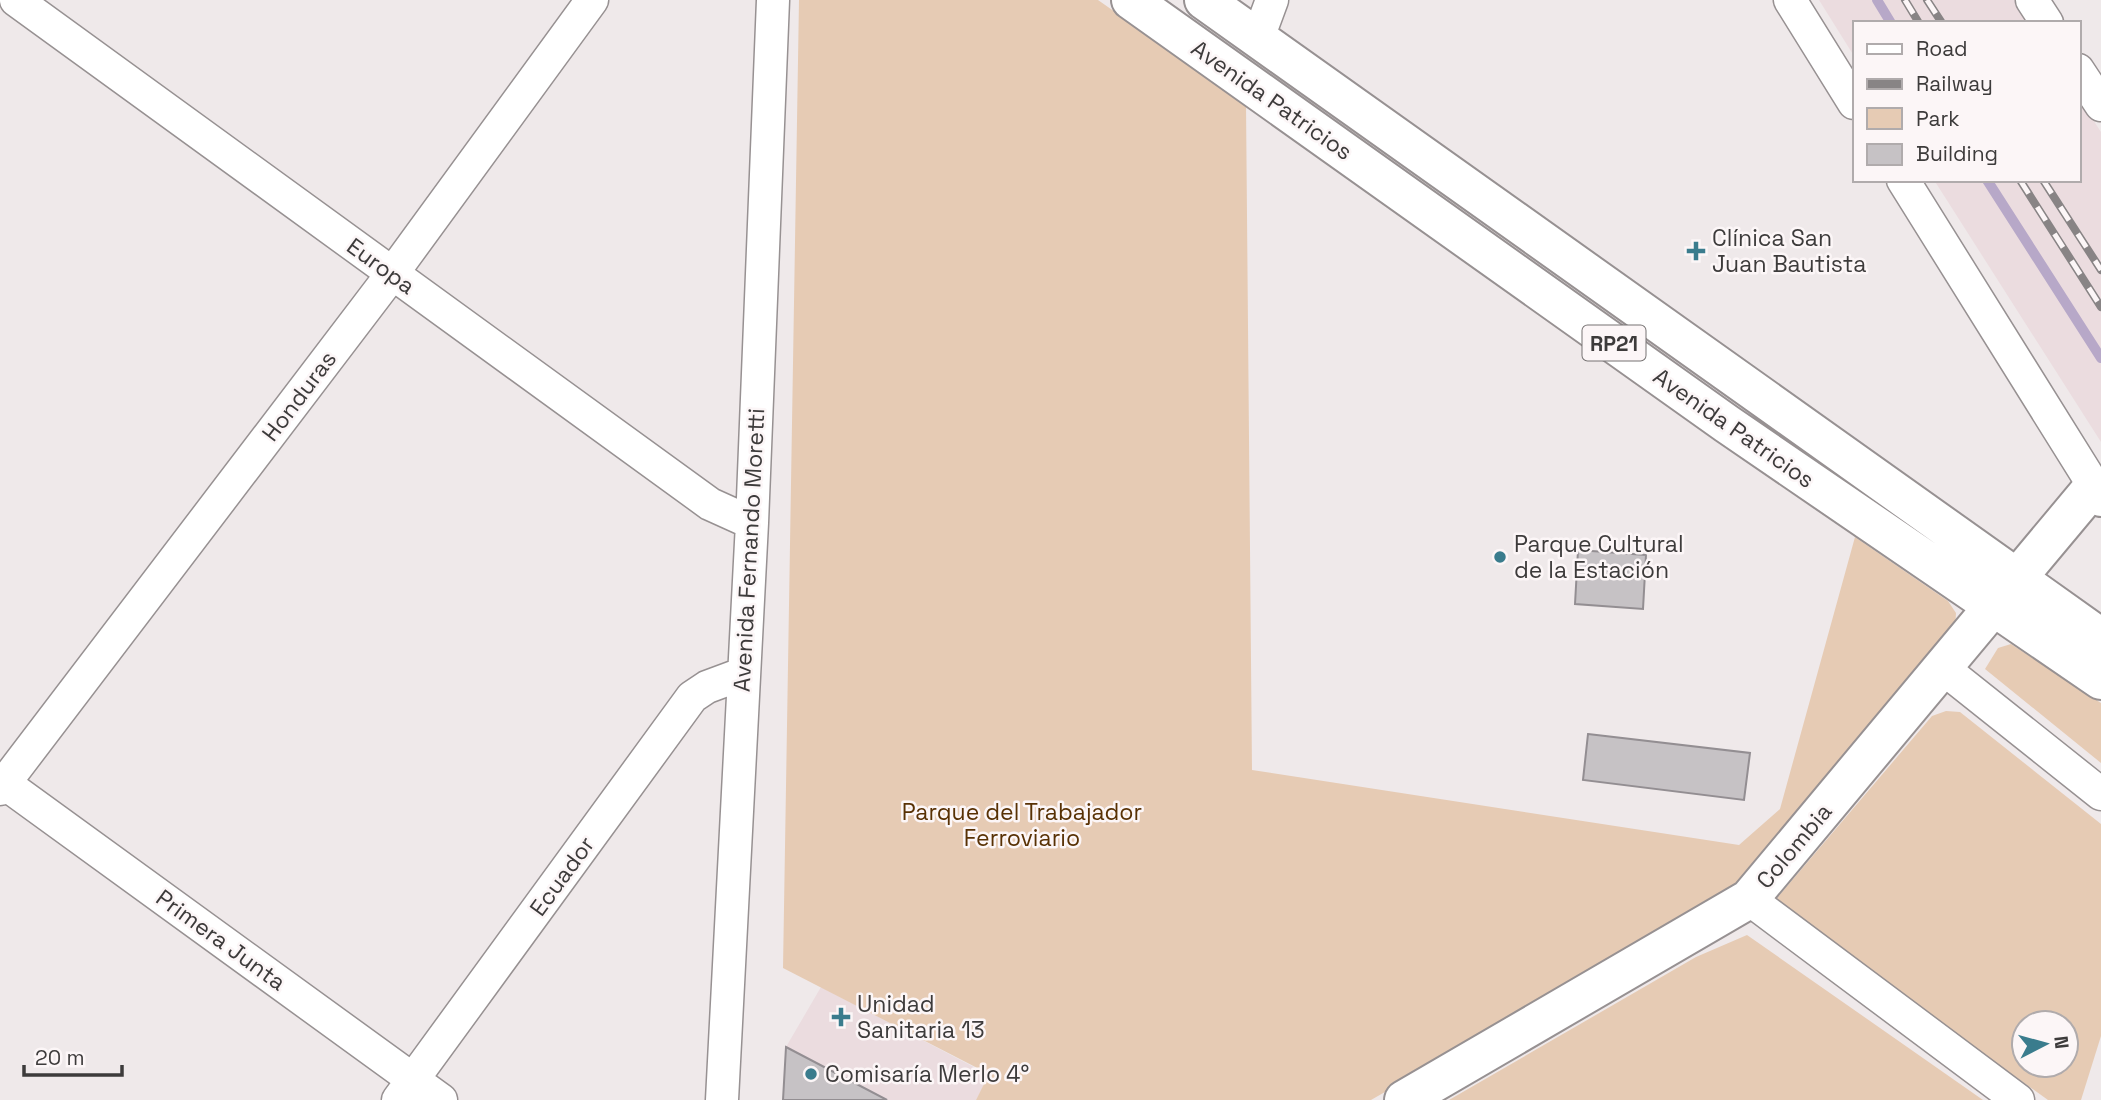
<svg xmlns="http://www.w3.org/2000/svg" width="2101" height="1100" font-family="'Space Grotesk',sans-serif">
  <rect width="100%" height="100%" fill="#efe9ea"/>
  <!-- built -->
  <path fill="#ebdcdf" d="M1819,0H2016L2030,23H1854V56Z
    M2078,97L2101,132V442L1934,180H2078Z
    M821,987L989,1075L976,1100H887L786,1047Z"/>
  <!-- green -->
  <path fill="#e6cbb4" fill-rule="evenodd" d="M799,0H1098L1246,104L1252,770L1739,845L1780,809L1855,537L1948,601L1956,613L1955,629L1749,877L1676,925L1371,1100H976L989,1074L783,968Z
    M2011,644L2101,703V763L1985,669L1998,648Z
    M1946,711L1960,712L2101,824V1036L2081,1100H2048L1784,912L1777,898L1932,716ZM2024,1023H2066V1065H2024Z
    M1747,935L1983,1100H1449L1696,957Z"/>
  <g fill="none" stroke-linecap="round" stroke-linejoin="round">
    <!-- stream -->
    <path stroke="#b7a8c8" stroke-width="10" d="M1877,0L1891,23
      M1987,180L2101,358"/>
  </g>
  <!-- building -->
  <path fill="#c6c2c5" stroke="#938e92" stroke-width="2" d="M1578,550L1646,555L1643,609L1575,604Z
    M1588,734L1750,753L1744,800L1583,780Z
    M786,1047L887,1100H783Z"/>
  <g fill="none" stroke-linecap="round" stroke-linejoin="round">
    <!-- street casing -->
    <g stroke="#979192" stroke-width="35">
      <path id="street" d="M16,0L710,504L752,523
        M1790,0L1854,103
        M2032,0L2047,23
        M1258,38L1272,0
        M2078,70L2101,105
        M1903,180L2094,486
        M1944,669L2101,794
        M0,780L441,1100
        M0,789L392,274L592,0
        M1749,899L2018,1100
        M398,1100L692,697L707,687L742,674
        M722,1100L752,523L773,0"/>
    </g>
    <!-- secondary casing -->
    <g stroke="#979192" stroke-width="42">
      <path id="secondary" d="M1404,1100L1749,899L2094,486L2101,497"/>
    </g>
    <!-- primary casing -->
    <g stroke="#979192" stroke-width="42">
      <path id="primary" d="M1131,0L1727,424L2101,680
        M1204,0L2101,638"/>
    </g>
    <!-- street -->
    <use href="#street" stroke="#fff" stroke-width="32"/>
    <!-- secondary -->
    <use href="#secondary" stroke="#fff" stroke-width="38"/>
    <!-- primary -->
    <use href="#primary" stroke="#fff" stroke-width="38"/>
    <!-- rail casing -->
    <g stroke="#888485" stroke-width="8">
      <path id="rail" d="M1905,0L1919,23
        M1927,0L1942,23
        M2020,180L2101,307
        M2043,180L2101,270"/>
    </g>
    <!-- rail -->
    <use href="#rail" stroke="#fcf6f7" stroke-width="5" stroke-dasharray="16" stroke-linecap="butt"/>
  </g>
  <!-- markers -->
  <g fill="#3a7c8d" stroke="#fcf6f7" stroke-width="2.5">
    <path d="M1692.5 240.5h7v7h7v7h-7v7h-7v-7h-7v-7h7z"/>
    <circle cx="1500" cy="557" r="7"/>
    <path d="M837.5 1006.5h7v7h7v7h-7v7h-7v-7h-7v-7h7z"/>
    <circle cx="811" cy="1074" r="7"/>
  </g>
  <g text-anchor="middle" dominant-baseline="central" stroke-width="5" stroke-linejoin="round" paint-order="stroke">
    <!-- shield labels -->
    <rect fill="#fcf6f7" stroke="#767373" stroke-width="2" x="1582.5" y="325.5" width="63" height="35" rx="5"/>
    <g font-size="21" font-weight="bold" fill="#3d3b3b">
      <text x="1614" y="343">RP21</text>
    </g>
    <!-- street labels -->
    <g font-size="23" fill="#3d3b3b" stroke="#fcf6f7">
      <text transform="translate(1272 100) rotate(35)">Avenida Patricios</text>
      <text transform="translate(381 266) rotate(36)">Europa</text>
      <text transform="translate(299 396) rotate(-53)">Honduras</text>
      <text transform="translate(1734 428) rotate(35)">Avenida Patricios</text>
      <text transform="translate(749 550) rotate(-87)">Avenida Fernando Moretti</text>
      <text transform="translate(1794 846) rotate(-50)">Colombia</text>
      <text transform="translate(562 876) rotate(-54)">Ecuador</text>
      <text transform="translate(221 940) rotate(36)">Primera Junta</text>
    </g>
    <!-- poi labels -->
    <g font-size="23" fill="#3d3b3b" stroke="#fcf6f7" text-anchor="start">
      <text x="1712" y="238">Clínica San<tspan x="1712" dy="26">Juan Bautista</tspan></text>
      <text x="1514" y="544">Parque Cultural<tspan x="1514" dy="26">de la Estación</tspan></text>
      <text x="857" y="1004">Unidad<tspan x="857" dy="26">Sanitaria 13</tspan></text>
      <text x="825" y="1074">Comisaría Merlo 4°</text>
    </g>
    <!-- park labels -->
    <g font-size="23" fill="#583104" stroke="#fcf6f7">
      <text x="1022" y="812">Parque del Trabajador<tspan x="1022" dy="26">Ferroviario</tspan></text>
    </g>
  </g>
  <!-- legend -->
  <rect x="1853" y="21" width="228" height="161" fill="#fcf6f7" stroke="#b0abac" stroke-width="2"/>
  <rect x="1867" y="44" width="35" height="10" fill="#ffffff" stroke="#b0abac" stroke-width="2"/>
  <text x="1916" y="56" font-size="21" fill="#3d3b3b">Road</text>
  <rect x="1867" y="79" width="35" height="10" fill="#888485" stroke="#b0abac" stroke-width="2"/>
  <text x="1916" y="91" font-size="21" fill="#3d3b3b">Railway</text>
  <rect x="1867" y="108" width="35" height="21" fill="#e6cbb4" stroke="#b0abac" stroke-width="2"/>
  <text x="1916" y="126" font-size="21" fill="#3d3b3b">Park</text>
  <rect x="1867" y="144" width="35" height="21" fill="#c6c2c5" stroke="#b0abac" stroke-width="2"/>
  <text x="1916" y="161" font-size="21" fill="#3d3b3b">Building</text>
  <!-- north arrow -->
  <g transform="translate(2045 1044) rotate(84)"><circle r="33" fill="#fcf6f7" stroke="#b0abac" stroke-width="2"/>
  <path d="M0-5L12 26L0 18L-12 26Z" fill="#3a7c8d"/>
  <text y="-10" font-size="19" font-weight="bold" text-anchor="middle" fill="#3d3b3b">N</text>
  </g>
  <!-- scale -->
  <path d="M24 1065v10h98v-10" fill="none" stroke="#3d3b3b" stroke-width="3.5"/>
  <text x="35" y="1065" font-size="21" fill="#3d3b3b" stroke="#fcf6f7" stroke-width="5" paint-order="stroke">20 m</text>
</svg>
